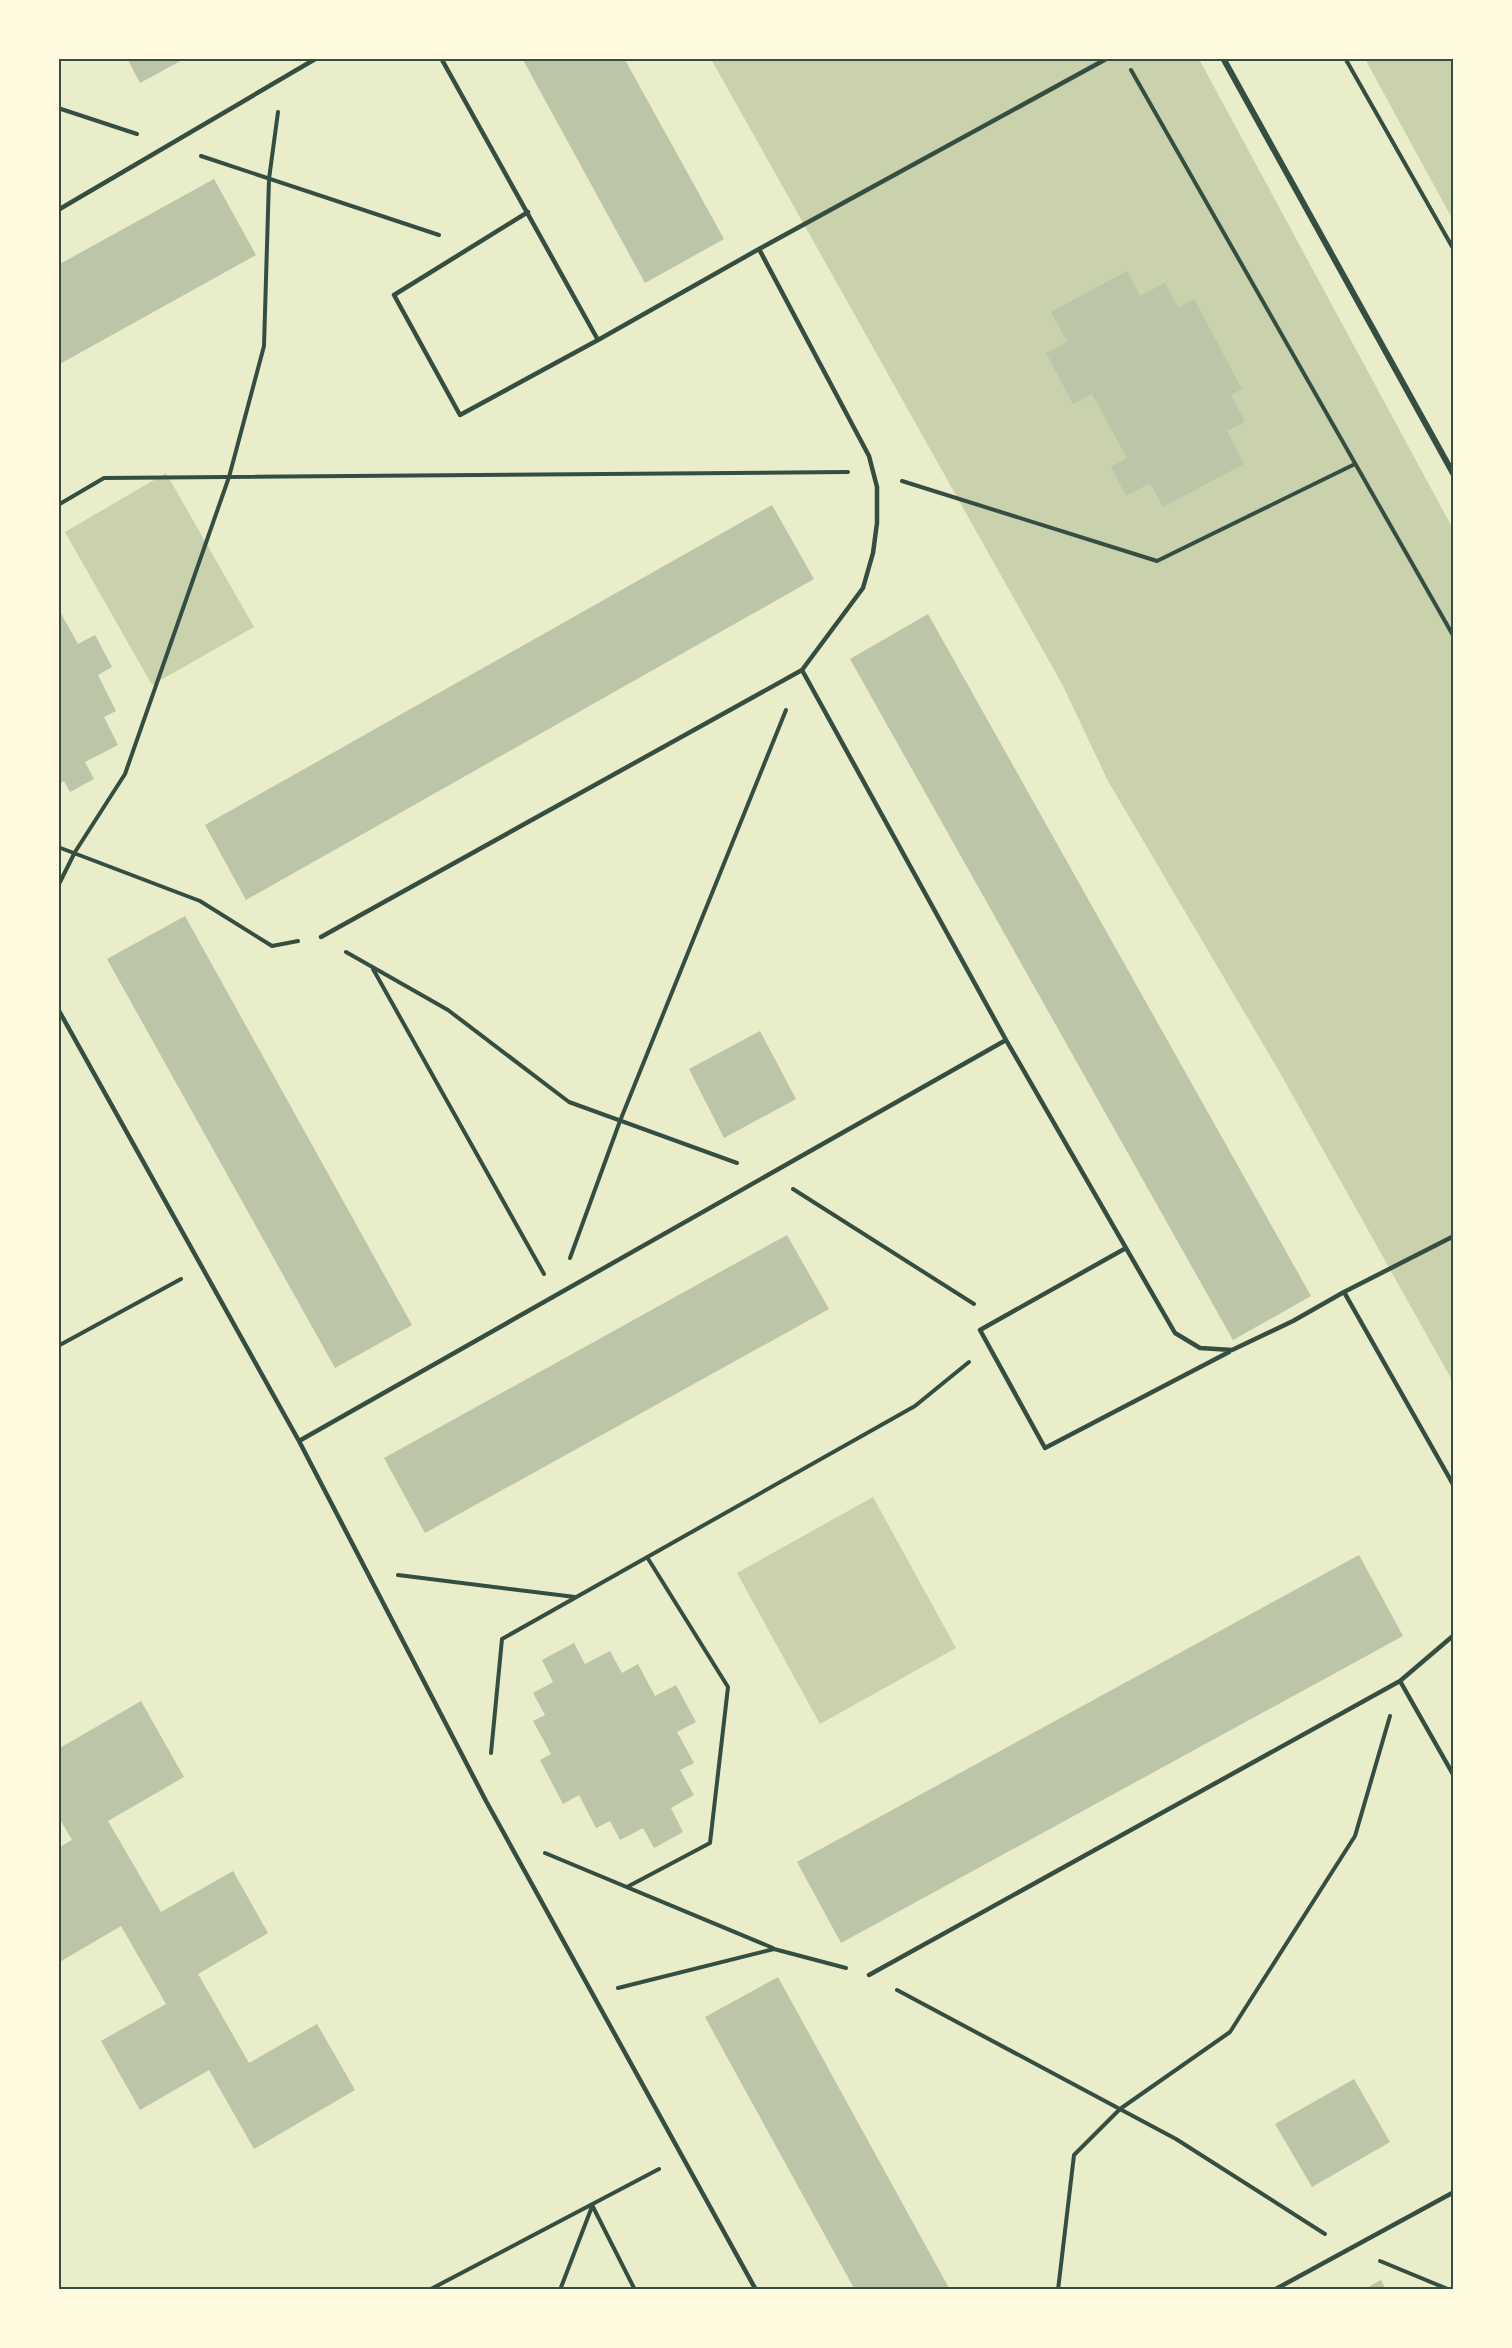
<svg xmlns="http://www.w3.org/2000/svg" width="1512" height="2348" font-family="'Fira Sans',sans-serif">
  <rect width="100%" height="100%" fill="#e9edc9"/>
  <!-- green -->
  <path fill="#cad2ad" d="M711,59H1199L1453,529V1382L1279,1071L1108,781L1062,684Z
    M1365,59H1453V220Z
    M166,473L254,627L152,685L65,532Z
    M873,1497L956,1648L820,1724L737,1573Z"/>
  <!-- building -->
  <path fill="#bcc5a7" d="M127,58H186L140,83Z
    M522,58H624L724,239L645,283Z
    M214,179L256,255L58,365V265Z
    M1127,271L1140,296L1165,283L1178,307L1194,299L1242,389L1231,395L1245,422L1227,431L1244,464L1163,507L1150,483L1126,496L1111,467L1127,458L1092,394L1073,404L1046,353L1067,342L1051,312Z
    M772,505L814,579L246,900L205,825Z
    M58,608L78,644L95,635L112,667L98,675L116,711L104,717L118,745L85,762L94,779L70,792L64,781L58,784Z
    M928,614L1311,1296L1233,1340L850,659Z
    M185,916L412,1325L335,1368L107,959Z
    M760,1031L796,1099L724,1138L689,1069Z
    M787,1235L829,1309L425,1533L384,1458Z
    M1359,1555L1403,1636L841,1943L797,1862Z
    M574,1643L585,1664L610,1651L622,1673L638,1664L655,1696L676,1685L696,1722L677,1732L694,1763L680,1770L694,1795L671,1808L683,1832L654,1848L643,1828L620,1840L610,1821L596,1828L579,1795L563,1804L540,1760L551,1754L533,1721L545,1715L533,1693L553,1682L542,1660Z
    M141,1701L184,1777L108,1821L161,1912L233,1871L268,1933L198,1974L249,2063L317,2024L355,2090L254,2149L209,2070L140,2110L101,2041L166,2004L121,1926L58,1963V1848L72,1840L58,1816V1749Z
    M778,1977L950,2290H855L705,2017Z
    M1354,2079L1390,2142L1312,2187L1275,2124Z
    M1381,2280L1386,2290H1363Z"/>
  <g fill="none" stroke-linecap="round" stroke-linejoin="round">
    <!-- path -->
    <path stroke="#344e41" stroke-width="4" d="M1345,58L1454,250
      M1131,70L1454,637
      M58,108L137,134
      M201,156L439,235
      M902,481L1157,561L1355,464
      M58,505L104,478L848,472
      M58,847L200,901L272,946L298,941
      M58,886L75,852L125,774L229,477L264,346L269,179L278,112
      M346,952L448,1010L569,1102L737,1163
      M373,969L544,1274
      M793,1189L974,1304
      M570,1258L620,1121L786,710
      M58,1346L181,1279
      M398,1575L575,1597
      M491,1753L502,1639L915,1406L969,1362
      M545,1853L773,1948
      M627,1887L710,1843L728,1687L647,1557
      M618,1988L774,1949L846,1968
      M897,1990L1176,2139L1325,2234
      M592,2205L635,2290
      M1380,2261L1450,2290
      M429,2290L659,2169
      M560,2290L593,2204
      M1058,2290L1074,2155L1120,2109L1230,2032L1355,1836L1390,1716"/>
    <!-- service -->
    <path stroke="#344e41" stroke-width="4.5" d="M441,58L598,340L759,249
      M58,210L317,58
      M528,212L394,295L460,415L598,340
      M802,670L863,588L873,553L877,523V487L869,456L759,249L1108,58
      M321,937L802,670L1006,1040
      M58,1009L299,1441L486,1801L756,2290
      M1126,1248L980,1330L1045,1448L1229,1352
      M1344,1292L1454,1486
      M299,1441L1006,1040L1175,1333L1200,1348L1232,1350L1293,1321L1344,1292L1454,1236
      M1400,1681L1454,1635
      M869,1975L1400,1681L1454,1776
      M1274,2290L1454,2192"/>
    <!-- minor -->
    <path stroke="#344e41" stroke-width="6" d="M1223,58L1454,475"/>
  </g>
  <!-- border -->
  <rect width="1512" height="2348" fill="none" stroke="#fefae0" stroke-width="120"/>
  <rect x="60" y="60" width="1392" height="2228" fill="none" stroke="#344e41" stroke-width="2"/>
</svg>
